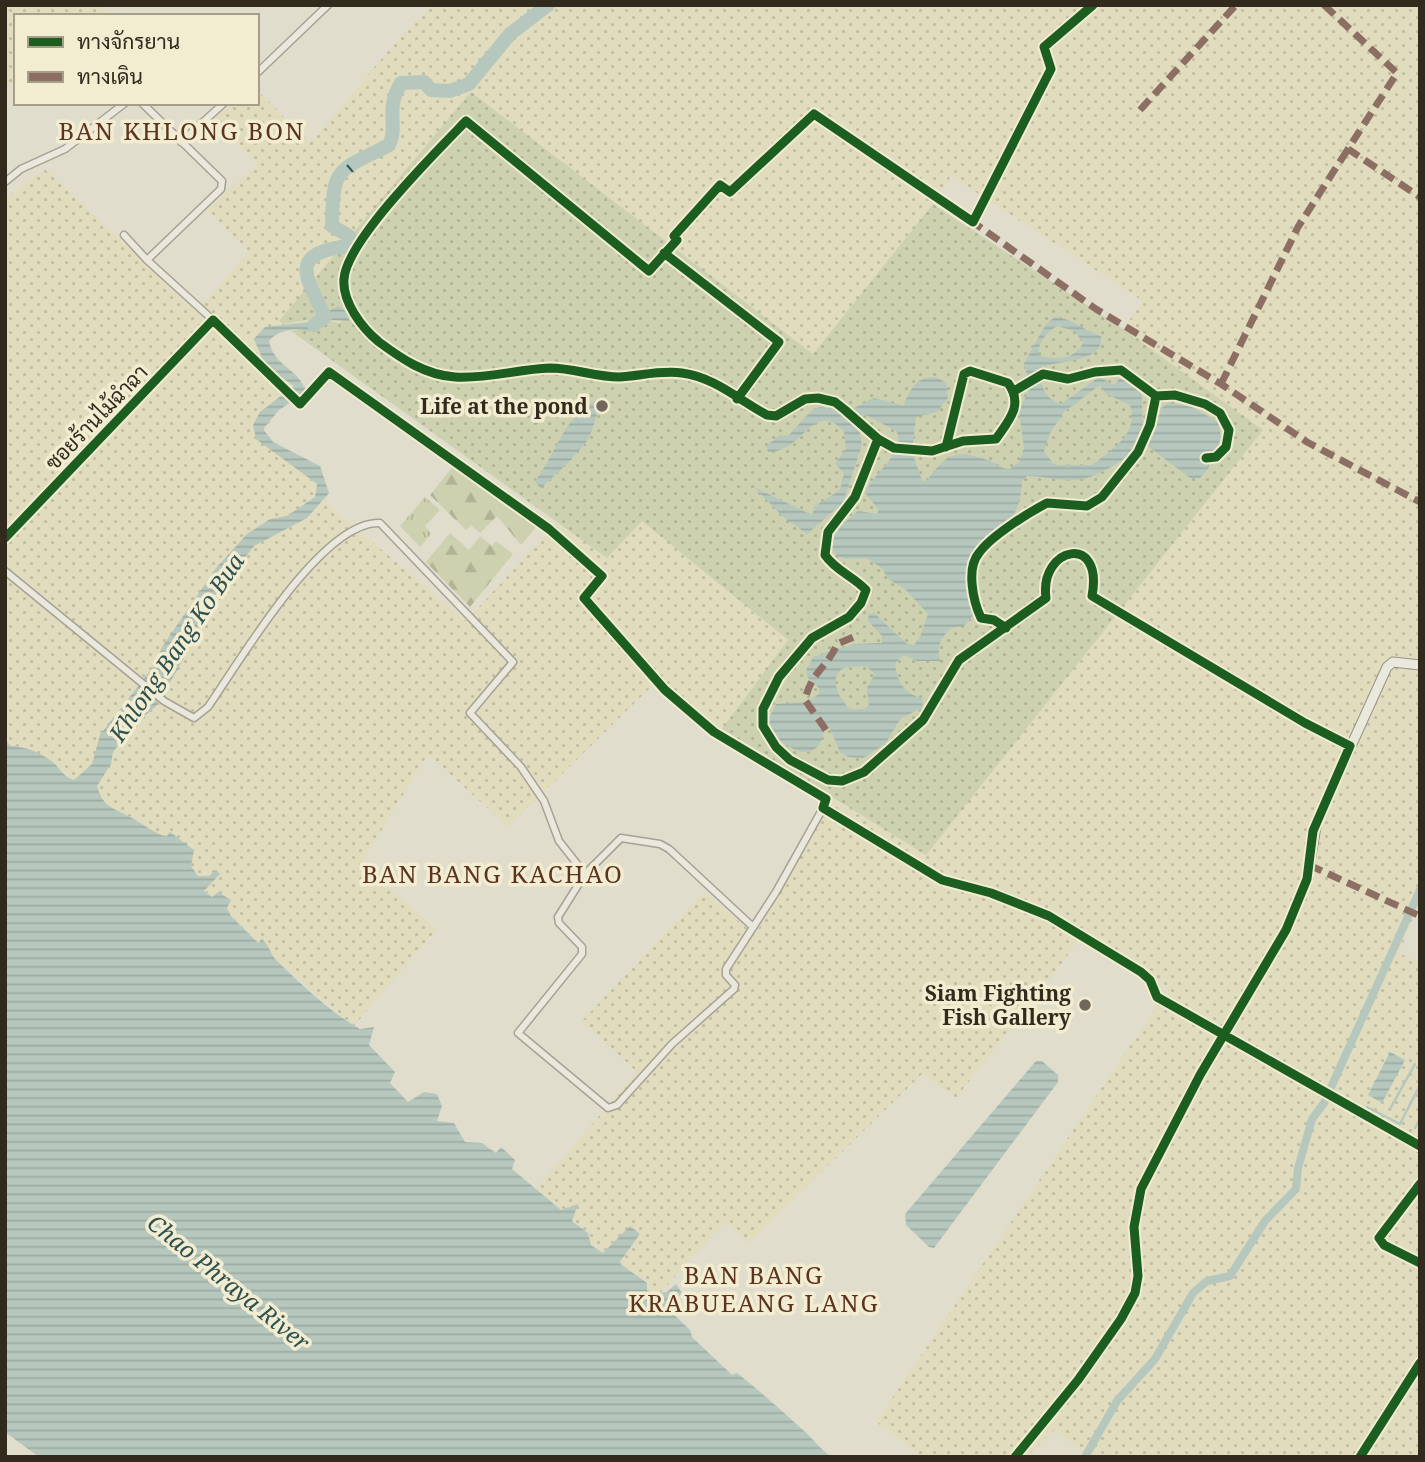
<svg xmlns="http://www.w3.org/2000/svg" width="1425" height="1462" font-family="'Noto Serif',Sarabun,serif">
  <defs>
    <pattern id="farmland-dots" width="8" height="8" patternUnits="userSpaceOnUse" patternTransform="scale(1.75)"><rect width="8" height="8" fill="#e0dcbd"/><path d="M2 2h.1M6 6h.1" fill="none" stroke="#c1bda2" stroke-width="1.8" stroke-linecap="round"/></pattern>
    <pattern id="grass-tufts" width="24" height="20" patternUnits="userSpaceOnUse" patternTransform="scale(1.75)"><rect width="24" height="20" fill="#cdd1af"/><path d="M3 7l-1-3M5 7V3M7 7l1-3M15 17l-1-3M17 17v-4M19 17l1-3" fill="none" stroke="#b0b496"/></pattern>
    <pattern id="forest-firs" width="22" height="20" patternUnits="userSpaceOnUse" patternTransform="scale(1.75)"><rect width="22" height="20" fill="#cdd1af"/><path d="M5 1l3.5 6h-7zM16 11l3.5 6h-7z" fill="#b0b496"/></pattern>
    <pattern id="park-dots" width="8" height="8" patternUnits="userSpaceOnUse" patternTransform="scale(1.75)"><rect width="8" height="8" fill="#cdd1af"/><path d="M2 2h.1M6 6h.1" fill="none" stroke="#b0b496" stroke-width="1.8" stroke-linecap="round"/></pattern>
    <pattern id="water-rules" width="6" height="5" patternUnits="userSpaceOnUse" patternTransform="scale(1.75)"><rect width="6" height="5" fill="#b6c7be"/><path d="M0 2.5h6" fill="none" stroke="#9daba3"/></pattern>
  </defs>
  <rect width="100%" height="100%" fill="#e1ddcc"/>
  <!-- farmland -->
  <path fill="url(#farmland-dots)" d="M5,5H113L100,16H16V81L5,89Z
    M433,5H1420V902L1399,953L1420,963V1457H1090L1054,1430L1027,1457H923L876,1422L1169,988L1085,930L1063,962L956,1098L922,1074L749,1243L726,1222L660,1293L647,1294V1282L619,1263L639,1234L629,1227L603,1253L591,1245L588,1233L536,1189L637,1072L582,1021L704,892L755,935L832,798L926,854L1263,430L1123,329L1143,301L951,176L933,204L813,354L471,92L340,323L310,332L303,328L274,334L269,341L271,352L299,378L305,385V393L279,410L264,430L273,442L320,466L329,493L325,502L466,621L557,523L607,558L642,521L788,641L722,729L652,686L508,827L428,754L361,864L437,929L354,1026L275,960L263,940L258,943L228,913L225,898H213L204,890L209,883V876H198L191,866V860L170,832L166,837L152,832L133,818L106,806L46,758L35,754L27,746H11L5,740V198L45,169L196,311L248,252L207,209L258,164L214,119L233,103H257V90L310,143L401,36Z"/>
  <!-- grass -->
  <path fill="url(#grass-tufts)" d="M425,497L440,510L425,526L431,534L420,547L400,526Z"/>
  <!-- forest -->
  <path fill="url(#forest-firs)" d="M454,465L538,525L521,545L497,516L480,533L471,525L466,530L430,495Z
    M450,533L469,550L480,536L492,546L496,541L513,554L470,607L426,562Z"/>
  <!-- park -->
  <path fill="url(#park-dots)" d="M471,92L813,354L933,204L1123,329L1263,430L926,855L722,729L788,640L642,521L607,558L291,331L303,328L310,332L325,320L340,323L348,313L283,324L279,321Z"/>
  <!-- water -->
  <path fill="url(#water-rules)" fill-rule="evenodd" d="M338,306L348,313L349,321L325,320L310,332C299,326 277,330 269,341C274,368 303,370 305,393L279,410L263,429L273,442L320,466L329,493L307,518L254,546L213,598L189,650L156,706L134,725L113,752L111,764L97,786C103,808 114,808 132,818C144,825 153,832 166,837L170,832L194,850L191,866L198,876H209L216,870L220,874L204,891L212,897L218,892L231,900L227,908L231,916L258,943L262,939C270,946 270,955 278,962C302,985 330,1012 360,1029L374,1027L369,1045L395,1072L390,1083L408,1102L424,1092L437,1094L442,1106L437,1121L454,1123L465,1142L482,1143L496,1153L501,1147L515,1160L512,1169L561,1210L578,1204L572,1221L588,1233L591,1245L603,1253L630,1226L640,1234L619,1263L647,1283V1294L667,1292L676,1284L682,1293L667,1308L690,1330L692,1337L732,1375L737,1373C760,1391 782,1411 804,1431C814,1440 820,1449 832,1457H39L5,1432V740L11,746C25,746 47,755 57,766C63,773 65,777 74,780L92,764L100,735L156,663L162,647L216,568L247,534L270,519L287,516L315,497L317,484L256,439L253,425L260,412L294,386L266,367L254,339L265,327L309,322Z
    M1055,317C1074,319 1084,331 1101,336C1105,364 1055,360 1040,368C1040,384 1044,399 1061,404L1099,377L1114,385L1119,379C1151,375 1139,408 1143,427L1156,429L1161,408L1169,403L1192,407L1218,422L1221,438L1216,451L1204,455L1209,468L1200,478H1190L1145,444C1122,460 1094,483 1066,480C1053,479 1040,476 1027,476L1022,481C1021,508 1012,524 989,540C981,546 973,550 970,560C963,576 971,598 974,614L964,626L951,628C941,638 935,647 941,661H917L904,655L895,663C897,684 905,693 923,699L922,708L901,718L885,744L863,758L848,757L840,752L829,726L824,728C819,775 774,742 767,722L776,704L807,702L819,694V688L808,678L806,672L813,657L854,644L882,643V636L868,621L869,614L874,613L907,644L914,645L920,637L928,614L905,589L888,579L882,568L866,558L846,559L837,556L831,546C834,530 846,521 858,511L878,514V509L865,493C871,476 909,449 896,431L864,414L857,418L862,445L843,503L807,534L782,516L754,487L812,515L815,506L840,490L844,473L835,464L846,449L844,431C812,399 804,453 768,452L766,446L780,435L788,436L813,409L821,407L846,412L874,398L904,406C909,389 917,376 936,377L946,383L948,398L937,412L916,417L912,452L922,480L926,482C946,453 956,448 990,461C998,464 1001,469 1010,469L1019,462L1024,448L1019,411L1030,387L1024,363L1046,324ZM1057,326L1075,331L1083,343C1075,360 1054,361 1039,355C1037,343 1047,332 1057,326ZM1100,385L1106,394L1130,405C1139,435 1112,449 1092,465H1054L1044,451L1050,433L1064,412ZM866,666L875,674L867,688L869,705L864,709H850C839,700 825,672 848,667C854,666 860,667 866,666Z
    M599,398C599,411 593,430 587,441C582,449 548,483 540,488L535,481C560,448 560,421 599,398Z
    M1390,1052L1405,1060L1382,1103L1368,1095Z
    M1036,1061H1042L1058,1075V1082L934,1248L929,1247L906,1225L905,1214Z"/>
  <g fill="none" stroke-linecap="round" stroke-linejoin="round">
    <!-- stream -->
    <path stroke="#b6c7be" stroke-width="2.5" d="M1367,1107L1400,1124L1420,1085
      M1390,1109L1415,1064
      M1415,1128L1420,1119"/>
    <!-- canal -->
    <path stroke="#b6c7be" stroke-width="8" d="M1085,1457L1117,1401L1155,1359L1193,1293L1207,1281L1230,1276L1265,1221L1296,1189L1298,1168L1312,1119L1324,1103L1420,890"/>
    <!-- river -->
    <path stroke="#b6c7be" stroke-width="14" d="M314,325L325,317C305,275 288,253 349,246V236L332,226C333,165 337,172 389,145C399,125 384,111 401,83L424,82L431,90L450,91L469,84L510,34L548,5"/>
    <!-- ferry -->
    <path stroke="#2e5152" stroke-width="2" stroke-dasharray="9 7" stroke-linecap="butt" d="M347,165L353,172"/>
    <!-- street casing -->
    <g stroke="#a6a195" stroke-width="9">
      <path id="street" d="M257,73L328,5
        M181,142L224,103
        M5,182L21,169L65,149L125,103
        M124,235L147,260
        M5,538L213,320L147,260L221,189L222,181L142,103
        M5,571L164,701L194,718L208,707C240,661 322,520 380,523L513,662L470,713L521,767L544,801L559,841L585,874
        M753,927L669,849L660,844L621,838L585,874L558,917L559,923L582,947V954L518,1033L608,1108L617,1105L672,1044L734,989L735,985L726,975V969L776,892L823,808L942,880L991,893L1049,916L1141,972L1150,980L1157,997L1420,1146
        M1420,1184L1379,1238L1384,1245L1420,1263
        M1360,1457L1420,1363"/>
    </g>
    <!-- secondary casing -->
    <g stroke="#969184" stroke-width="11">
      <path id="secondary" d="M1222,1037L1286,930L1307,879L1317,821L1387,667L1393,662L1420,665"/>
    </g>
    <!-- street -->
    <use href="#street" stroke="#eae7dc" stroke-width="6"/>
    <!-- secondary -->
    <use href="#secondary" stroke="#eae7dc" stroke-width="9"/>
    <!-- quiet -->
    <path stroke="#8d6e63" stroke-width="7" stroke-dasharray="14 7" stroke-linecap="butt" d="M1324,5L1397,73L1348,149L1420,197
      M1140,110L1236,5
      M970,220L1096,309L1221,384L1307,442L1420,502
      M1221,384L1298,227L1348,149
      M826,730L805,700C811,672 828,667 837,644L856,636
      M1309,865L1420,916"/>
    <!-- cycleway casing -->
    <g stroke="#f2ecd1" stroke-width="13">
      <path id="cycleway" d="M664,253L779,342L737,399
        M1014,391L1043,374L1068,379L1095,372L1121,370L1156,396L1175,395L1205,404L1220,413L1229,430L1226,447L1216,457L1206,458
        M878,439L855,497L828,532L825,555C836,571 853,576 866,590L861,603L849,617L812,638L779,677L763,709V726L776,747L790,760L828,780L842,781L864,772L923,720L959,660L1046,598C1039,547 1104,532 1092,596L1305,723L1350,746L1313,831L1307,879L1286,930L1200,1075L1141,1189L1134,1227L1138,1276L1135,1293L1121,1319L1078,1380L1015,1457
        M946,447L964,374L970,371L1008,383C1024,405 1009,420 996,439L963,441L932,451L894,448L878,439L845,410L835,402L818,398L805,399L776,416L767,415C739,400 714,377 682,373C661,370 639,376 619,377C596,377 573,368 550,368C518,369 488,379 455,377C425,375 402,359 379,342C362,328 342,302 344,279C346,241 438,150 466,121L649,271L677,240L674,236L720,185L730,192L814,114L973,222L1051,69L1044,47L1093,5
        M5,538L213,320L300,404L329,372L549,529L602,576L584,598L665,690L714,732L826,799L823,808L942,880L991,893L1049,916L1141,972L1150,980L1157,997L1420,1146
        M1006,628L994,620L981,618C973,601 966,568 979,553C991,536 1028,513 1047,503L1087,506L1102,497L1138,452L1150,425L1156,396
        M1420,1184L1379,1238L1384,1245L1420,1263
        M1360,1457L1420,1363"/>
    </g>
    <!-- cycleway -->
    <use href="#cycleway" stroke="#1b5e20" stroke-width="9"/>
  </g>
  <!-- markers -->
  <g fill="#70695b" stroke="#f2ecd1" stroke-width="2.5">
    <circle cx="602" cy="406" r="7"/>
    <circle cx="1085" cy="1005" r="7"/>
  </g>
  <g text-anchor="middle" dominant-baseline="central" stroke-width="7" stroke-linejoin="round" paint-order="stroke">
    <!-- poi labels -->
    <g font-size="21" font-weight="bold" fill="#332a1e" stroke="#f2ecd1" text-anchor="end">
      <text x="588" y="406">Life at the pond</text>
      <text x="1071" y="993">Siam Fighting<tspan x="1071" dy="24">Fish Gallery</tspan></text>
    </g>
    <!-- street labels -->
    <g font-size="21" fill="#332a1e" stroke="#f2ecd1">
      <text transform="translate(96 417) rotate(-46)">ซอยร้านไม้ฉำฉา</text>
    </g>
    <!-- water labels -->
    <g font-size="23" font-style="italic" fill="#2e5152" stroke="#f2ecd1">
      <text transform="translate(176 647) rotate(-56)">Khlong Bang Ko Bua</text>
      <text transform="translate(229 1282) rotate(39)">Chao Phraya River</text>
    </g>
    <!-- quarter labels -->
    <g font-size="24" letter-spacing="2" fill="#5c3321" stroke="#f2ecd1">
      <text x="182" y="130">BAN KHLONG BON</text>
      <text x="493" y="873">BAN BANG KACHAO</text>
      <text x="754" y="1274">BAN BANG<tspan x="754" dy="28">KRABUEANG LANG</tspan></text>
    </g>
  </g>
  <!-- border -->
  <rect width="1425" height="1462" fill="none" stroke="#332a1e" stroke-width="14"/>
  <!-- legend -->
  <rect x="14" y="14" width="245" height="91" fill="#f2ecd1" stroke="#a69e89" stroke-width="2"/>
  <rect x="28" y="37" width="35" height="10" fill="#1b5e20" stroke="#a69e89" stroke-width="2"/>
  <text x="77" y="49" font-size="21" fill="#332a1e">ทางจักรยาน</text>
  <rect x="28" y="72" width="35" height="10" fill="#8d6e63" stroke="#a69e89" stroke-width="2"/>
  <text x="77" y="84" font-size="21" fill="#332a1e">ทางเดิน</text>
</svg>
